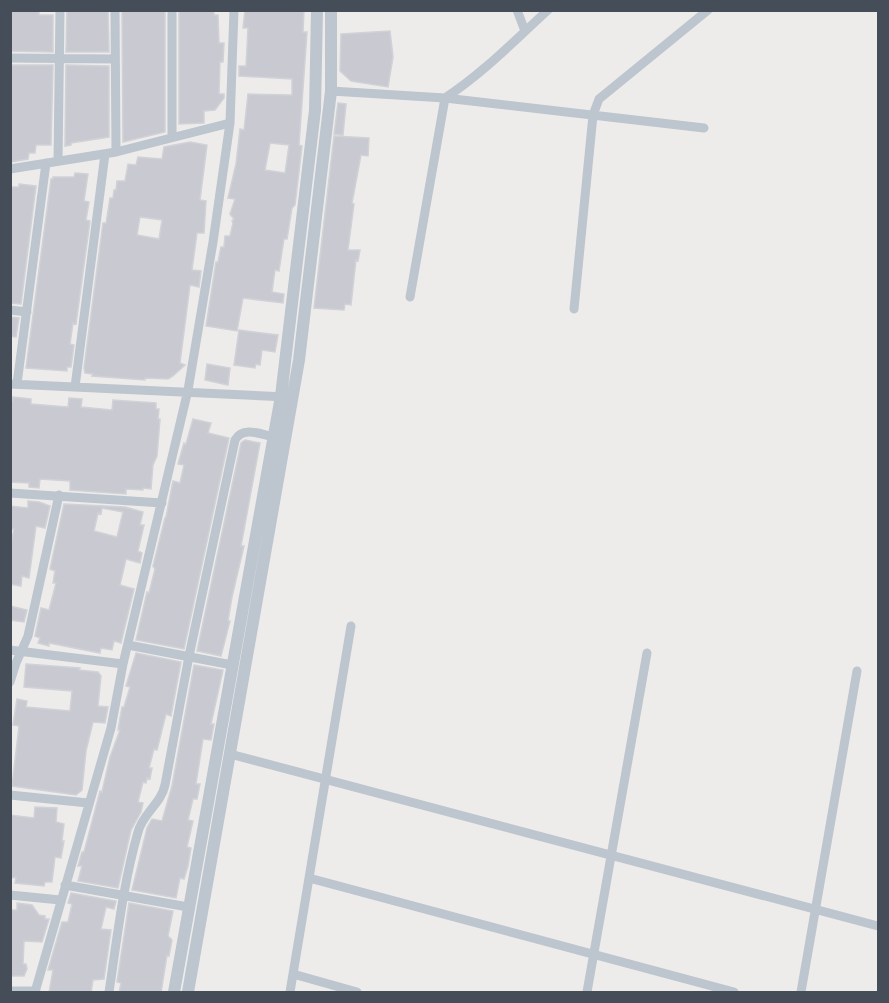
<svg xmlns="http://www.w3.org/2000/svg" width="889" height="1003" font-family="'Sofia Sans Condensed',sans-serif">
  <rect width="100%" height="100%" fill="#eeeceb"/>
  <!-- building -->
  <path fill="#c9cad1" stroke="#d0d2d7" stroke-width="1.5" fill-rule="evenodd" d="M10,10H39V15H53V52L10,51Z
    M67,10H108L109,52H66Z
    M122,10H165V132L123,142Z
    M179,10H214V15H218L219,43H224L223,62H220L219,94H224V98L215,110L204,111V123L179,124Z
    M245,10H304L303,32H307L299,145L302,146L296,197L295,205L292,208L287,239H284L279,271L275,270L272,292L284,294L283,303L243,298L237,331L206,326L216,262H218L221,247H224L225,236H230L233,223L232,221L234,219L230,214L235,199L228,198L236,164L240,129L244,130L248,94L292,95V79L239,76V66H246L248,28H243ZM270,143L289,145L285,173L265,170Z
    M390,31L393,57L388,87L351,81L340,71L341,34Z
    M10,65H53L51,145H36L35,153H29L28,159L10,162Z
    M66,65L109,66V137L71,143V145L65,146Z
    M338,103L346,104L343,135L334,134Z
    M334,136L369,138L368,156L361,155L352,203L354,204L348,250H360L358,261L356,260L351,305L345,304L344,310L314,308Z
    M190,142L207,145L200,200L206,201L204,233H197L192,270L201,271L199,287L190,285L180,363L185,365L173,376L168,379L145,378V380L92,376L93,374L85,373L84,368L103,223H106L110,198H113L114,190H116L117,181H125L128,164L136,165L138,157L162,159L164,147ZM140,217L162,220L159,239L137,235Z
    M75,173L88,174L84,201L89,202L86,220L90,221L76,324L73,323L70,344L74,345L71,367H67V371L26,368L51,179H53V177H74Z
    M19,184L36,186L21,304L10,303V194L11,187H19Z
    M10,317L19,318L16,337L10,336Z
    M239,330L278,335L275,352L262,350L260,365L256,364L255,368L234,365Z
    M207,364L230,368L228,385L205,380Z
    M13,397L31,399V404L68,407L69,398L82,399L81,407L112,410L113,400L156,403V409H159L158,419H160L157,456L153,465L151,489L143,488V490L126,489V494L70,490V481L40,479L39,488L29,487V483L10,482V402H12Z
    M193,419L211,423L208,433L229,438L184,649L136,640L147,592L149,593L155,569L153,566L165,518L166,517L173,481L180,483L184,465L178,464L184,443L186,444Z
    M245,440L260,443L241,546H244L232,597L228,621H230L221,656L197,651L241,443Z
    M28,501L39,502L50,506L45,528L36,526L29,578L22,576L21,586L10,584V548L14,529H10V506L28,508Z
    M64,504L125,507L143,512L140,525H144L138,551L142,553L140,563L126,559L120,585L134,589L121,643L114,641L112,650L101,648L100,653L49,643V646L38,643L40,638L35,636L41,608L49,610L56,583H53L55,571L50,569ZM102,508L123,512L117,537L94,531L98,513L101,514Z
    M10,606L27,610L24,622L10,620Z
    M136,653L181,662L171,716L166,714L157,750L154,749L149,768H152L150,779L147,778L146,783L143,782L138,802L143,803L141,812L131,830L118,888L78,881L82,866H78L82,852H84L100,791L102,792L110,757L120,730H118L122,707H124L130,687L126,686Z
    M26,664L80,668L79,670L98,672L101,676L98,706L108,707L105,723L93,722L86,751L82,790L76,795L12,786L19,726L13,725L17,699L27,701L26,707L70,711L72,691L24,687Z
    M194,665L223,670L211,724H214L211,740L203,739L196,784H200L197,799H193L188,820L193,821L187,847L191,848L188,866L184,879L180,878L176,898L132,890L147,828L152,819L162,821L172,786Z
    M35,807L57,808L56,822L64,824L62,841H64L61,858L55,857L52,882H45L44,886L15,883L16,878L10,877V815L34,818Z
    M71,893L116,901L114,909L106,907L101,929L111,930L104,979L93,980L91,993H49L53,970H48L62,922H68L72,904L68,903Z
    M17,903L32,905L39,915L45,916V919H49L42,942L24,941L23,964H26L27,969L24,976H10V910H17Z
    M129,903L173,911L168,936L172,940L169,956L167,955L161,993H119L121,983L117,982Z"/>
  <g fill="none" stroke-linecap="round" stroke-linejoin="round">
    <!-- minor -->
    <path stroke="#bdc5ce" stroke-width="9" d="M115,10L116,152
      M172,10V137
      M517,10L525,31
      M10,58L115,59
      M331,91L445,98L704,128
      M58,161L60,10
      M10,169L116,152L230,123
      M410,297L445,98C483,73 514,41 548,10
      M574,309L593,115L599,99L708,10
      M10,310L27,312
      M10,384L287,397
      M17,384L46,163
      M75,387L105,154
      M10,493L162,503
      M128,645L232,665
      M10,650L123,664
      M10,682L16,663L28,636L59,495
      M230,754L878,926
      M10,795L88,803
      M309,878L734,992
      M65,885L188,907
      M10,895L60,900
      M293,974L357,992
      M10,991H36
      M35,992L111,728L123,664L188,390L213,242L230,123L234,10
      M109,992C117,939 123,884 138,832C143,813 161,804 165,785L189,656L235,440C243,426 260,434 274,437
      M290,992L351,626
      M587,992L647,653
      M801,992L857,671"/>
    <!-- tertiary -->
    <path stroke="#bdc5ce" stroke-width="12" d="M174,992L281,396L315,110L317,10
      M188,992L299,360L331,91V10"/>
  </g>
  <!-- border -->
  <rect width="889" height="1003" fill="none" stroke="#454e58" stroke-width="24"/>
</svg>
